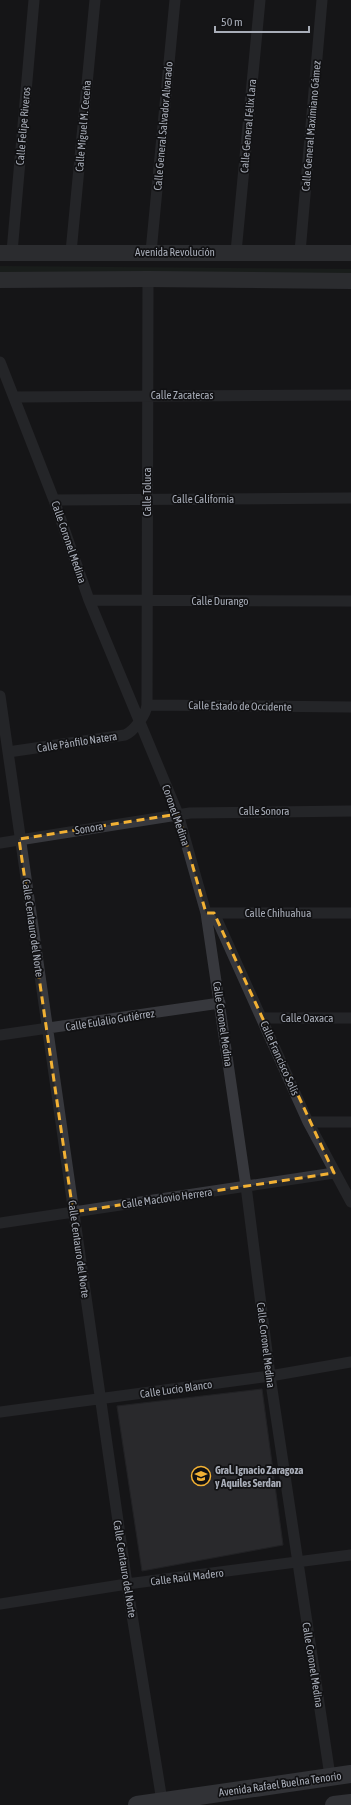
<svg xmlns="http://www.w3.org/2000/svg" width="351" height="1805" font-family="'Asap Condensed',sans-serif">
  <rect width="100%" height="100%" fill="#161618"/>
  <!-- green -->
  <path fill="#1e261f" d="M0,266L351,269V278H0Z"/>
  <!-- building -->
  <path fill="#404145" stroke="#303034" d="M262,1389L283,1545L142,1571L117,1406Z"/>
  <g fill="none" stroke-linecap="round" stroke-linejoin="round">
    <!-- street -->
    <path stroke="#37383d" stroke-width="11" d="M12,252L34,0
      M71,252L95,0
      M151,252L175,0
      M236,252L260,0
      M300,252L322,0
      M0,362L54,500L89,600L178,814L206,913L246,1186L270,1376L330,1776
      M14,397L351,395
      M54,500L351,498
      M89,600L351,601
      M0,696L127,1584L162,1801
      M147,705L148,279
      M8,752L125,735C134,731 146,715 147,705L351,707
      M0,843L190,813L351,811
      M209,913H351
      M214,913L308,1122L351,1202
      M262,1018H351
      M0,1035L220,1003
      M308,1122H351
      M0,1223L334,1173
      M0,1412L270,1376L351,1362
      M0,1604L127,1584L351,1555"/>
    <!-- secondary -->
    <path stroke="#45474d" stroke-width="16" d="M0,253H351
      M0,280L148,279L351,281"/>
    <!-- primary -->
    <path stroke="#53555c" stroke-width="18" d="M137,1805L351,1774
      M334,1805L351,1803"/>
  </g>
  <!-- marked area -->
  <path d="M0 0H351V1805H0ZM178,814L206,913H214L334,1173L73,1212L19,839Z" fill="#161618" fill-opacity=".55" fill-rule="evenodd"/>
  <path fill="none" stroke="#f2b134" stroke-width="3" stroke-dasharray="8 5" stroke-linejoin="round" d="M178,814L206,913H214L334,1173L73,1212L19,839Z"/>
  <!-- icons -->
  <defs>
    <g id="school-ring" transform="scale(1)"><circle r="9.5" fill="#111113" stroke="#f2b134" stroke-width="1.5"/><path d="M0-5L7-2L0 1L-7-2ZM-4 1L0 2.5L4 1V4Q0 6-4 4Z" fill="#f2b134"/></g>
  </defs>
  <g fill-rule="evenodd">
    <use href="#school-ring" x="201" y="1476"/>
  </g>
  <g text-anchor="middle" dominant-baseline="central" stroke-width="3.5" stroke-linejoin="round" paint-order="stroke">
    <!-- street labels -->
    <g font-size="11" fill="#a8adb8" stroke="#111113">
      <text transform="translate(23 126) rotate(-85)">Calle Felipe Riveros</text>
      <text transform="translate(83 126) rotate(-85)">Calle Miguel M. Ceceña</text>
      <text transform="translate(163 126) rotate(-85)">Calle General Salvador Alvarado</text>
      <text transform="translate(248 126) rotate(-85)">Calle General Félix Lara</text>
      <text transform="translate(311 126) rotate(-85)">Calle General Maximiano Gámez</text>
      <text x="175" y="252">Avenida Revolución</text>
      <text x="182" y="395">Calle Zacatecas</text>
      <text transform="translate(147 492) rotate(-90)">Calle Toluca</text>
      <text x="203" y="499">Calle California</text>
      <text transform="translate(69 542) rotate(71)">Calle Coronel Medina</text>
      <text x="220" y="601">Calle Durango</text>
      <text transform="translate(240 706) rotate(1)">Calle Estado de Occidente</text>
      <text transform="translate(77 742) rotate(-9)">Calle Pánfilo Natera</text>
      <text x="264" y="811">Calle Sonora</text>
      <text transform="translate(176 815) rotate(71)">Coronel Medina</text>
      <text transform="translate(89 828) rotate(-9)">Sonora</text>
      <text x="278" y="913">Calle Chihuahua</text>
      <text transform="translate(33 928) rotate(82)">Calle Centauro del Norte</text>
      <text x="307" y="1018">Calle Oaxaca</text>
      <text transform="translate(110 1020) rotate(-9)">Calle Eulalio Gutiérrez</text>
      <text transform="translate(223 1024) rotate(82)">Calle Coronel Medina</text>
      <text transform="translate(280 1058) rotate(66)">Calle Francisco Solís</text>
      <text transform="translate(167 1198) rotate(-8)">Calle Maclovio Herrera</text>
      <text transform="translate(79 1249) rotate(82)">Calle Centauro del Norte</text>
      <text transform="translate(266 1345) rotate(83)">Calle Coronel Medina</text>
      <text transform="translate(176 1389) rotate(-8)">Calle Lucio Blanco</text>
      <text transform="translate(125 1569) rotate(81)">Calle Centauro del Norte</text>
      <text transform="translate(187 1577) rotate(-7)">Calle Raúl Madero</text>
      <text transform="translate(313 1665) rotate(81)">Calle Coronel Medina</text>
      <text transform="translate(280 1784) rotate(-8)">Avenida Rafael Buelna Tenorio</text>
    </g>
    <!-- poi labels -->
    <g font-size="11" font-weight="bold" fill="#a8adb8" stroke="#111113" text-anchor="start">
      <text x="215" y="1470">Gral. Ignacio Zaragoza<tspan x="215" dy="13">y Aquiles Serdan</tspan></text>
    </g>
  </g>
  <!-- scale -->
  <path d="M215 26v6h94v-6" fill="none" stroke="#a8adb8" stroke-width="2"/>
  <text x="221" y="26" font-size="12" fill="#a8adb8" stroke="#111113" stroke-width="3" paint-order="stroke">50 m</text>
</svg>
